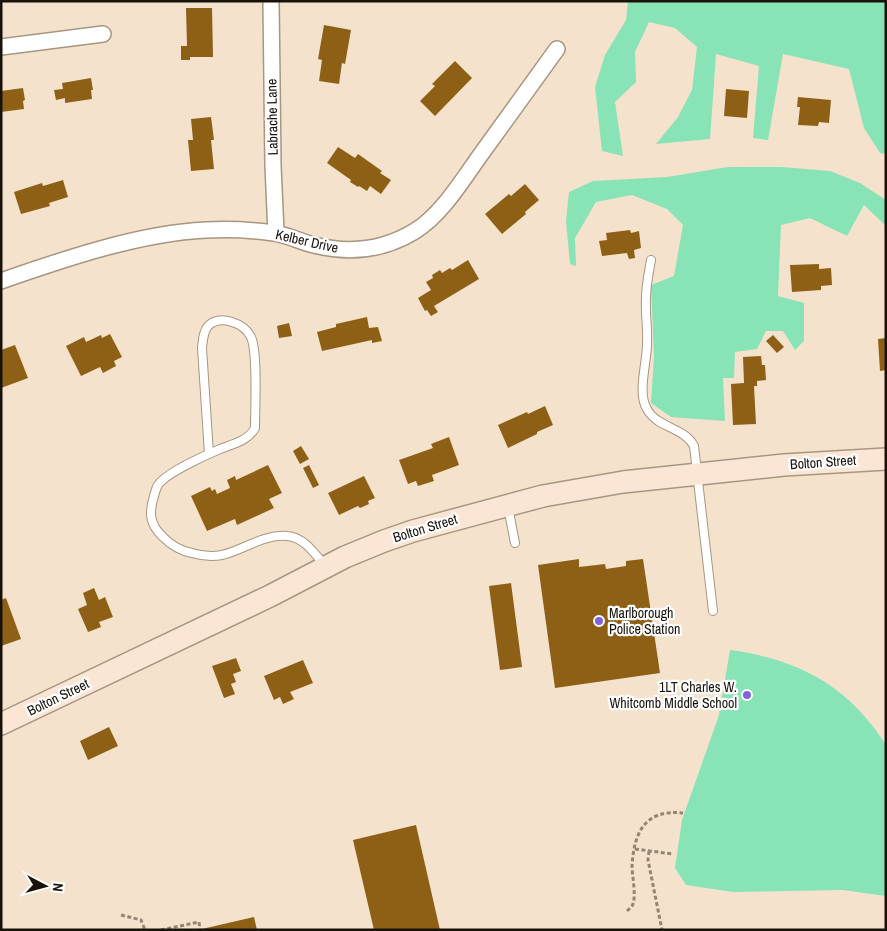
<svg xmlns="http://www.w3.org/2000/svg" width="887" height="931" font-family="'Archivo Narrow',sans-serif">
  <rect width="100%" height="100%" fill="#f5e2cc"/>
  <!-- green -->
  <path fill="#88e3b7" d="M628,1H886V154L880,153L864,128L849,69L783,54L768,140L753,138L759,66L716,54L710,139L656,144L678,117L692,90L697,47L675,28L649,22L635,52L636,82L615,102L623,156L602,151L595,87L605,55L626,20Z
    M728,167H782L830,171L860,183L886,200V226L864,205L847,236L810,218L781,225L778,296L804,303V341L795,350L783,331H766L757,349L735,352L734,378H723L725,421L671,417L651,403L654,357L651,285L674,276L683,225L667,209L632,195L596,202L575,238L576,266L570,264L566,221L569,192L593,181L667,177Z
    M730,650C798,659 849,686 886,745V896L843,890L733,892L686,885L675,868L682,820L719,715Z"/>
  <!-- building -->
  <path fill="#8e6015" d="M186,8H212L213,57H190V60H181V46H187Z
    M324,25L351,30L345,64L342,63L339,84L319,81L322,60L318,59Z
    M455,61L472,78L435,116L420,101L435,86L432,84Z
    M91,78L93,90H91L92,99L65,103V98L56,100L54,90L63,89L62,83Z
    M23,88L25,100L23,101L24,109L1,112V91Z
    M726,89L749,91L747,118L724,116Z
    M798,97L831,100L829,123L819,122L818,126L798,125L800,107H797Z
    M211,117L214,140H211L214,169L191,171L188,140H193L191,119Z
    M338,147L355,158L358,154L382,171L380,173L391,180L381,194L370,186L367,191L359,186L358,187L350,182L351,180L327,163Z
    M63,180L68,197L49,203L50,206L21,214L14,192L42,183L43,186Z
    M525,184L539,200L525,212L526,214L502,234L485,214L509,194L511,196Z
    M630,230L631,233L639,231L641,248L634,250L635,258L629,259L627,253L602,256L599,241L607,240L606,233Z
    M468,260L479,279L434,306L438,312L431,316L427,310L425,311L418,298L431,290L426,282L433,278L432,275L440,270L442,273L450,268L452,270Z
    M819,264V269L831,268L832,285L821,286V290L792,292L790,265Z
    M367,317L369,328L378,327L382,341L372,343V340L322,351L317,332L336,327V324Z
    M289,323L292,336L279,338L277,326Z
    M110,334L122,357L114,361L116,366L103,373L100,367L81,376L66,346L84,337L86,342L101,335L102,338Z
    M773,335L784,347L777,353L766,341Z
    M886,338V370L880,371L878,339Z
    M15,345L28,378L1,388V350Z
    M761,356L762,365H765L766,380L757,381V386H754L756,424L733,425L731,384L744,383L743,357Z
    M545,406L553,425L537,432V434L508,448L498,425L527,412L528,414Z
    M449,437L459,465L432,475L434,481L418,486L416,481L408,484L399,460L433,448L431,444Z
    M301,446L309,459L300,464L293,451Z
    M268,465L282,493L269,499L274,508L237,525L235,519L207,531L191,496L210,487L212,491L215,489L217,494L230,488L227,480L235,476L236,480Z
    M309,465L319,485L313,488L303,468Z
    M364,476L375,498L368,501L369,504L360,508L358,506L339,515L328,493Z
    M579,559V567L605,564L606,569L626,566V561L643,559L660,673L555,688L538,565Z
    M511,583L522,667L500,670L489,586Z
    M94,588L99,600L105,597L113,617L99,622L101,627L88,632L78,609L87,605L83,593Z
    M6,598L21,639L1,646V600Z
    M236,658L241,671L233,674L236,682L231,684L235,694L224,698L212,666Z
    M303,660L313,683L290,692L294,699L283,704L280,697L274,700L264,676Z
    M109,727L118,746L88,760L80,741Z
    M416,825L440,930H374L353,840Z
    M254,917L257,930H202V929Z"/>
  <g fill="none" stroke-linecap="round" stroke-linejoin="round">
    <!-- service casing -->
    <g stroke="#a79681" stroke-width="10">
      <path id="service" d="M651,260C649,272 646,285 646,298C645,313 648,329 647,344C647,363 637,393 647,409C657,428 684,427 694,446L713,611
        M209,454L202,348C203,340 203,332 208,326C220,314 244,323 251,337C258,352 255,409 255,428C248,441 233,444 220,449C206,455 166,473 158,485C156,488 155,493 154,496C149,512 149,524 163,537C171,545 181,551 192,553C202,556 212,557 222,555C244,550 263,534 287,536C304,537 315,554 325,566
        M508,507L515,543"/>
    </g>
    <!-- minor casing -->
    <g stroke="#a79681" stroke-width="18">
      <path id="minor" d="M271,1L273,166L276,233
        M1,47L103,34
        M1,281C64,259 140,233 206,230C228,229 252,230 274,233C288,235 301,242 314,245C349,254 384,250 415,231C441,215 462,181 479,157C505,121 531,85 557,49"/>
    </g>
    <!-- secondary casing -->
    <g stroke="#a79681" stroke-width="24">
      <path id="secondary" d="M1,724L270,596L345,557L384,541L413,531L543,496L623,482L784,465L886,459"/>
    </g>
    <!-- path -->
    <path stroke="#928575" stroke-width="3" stroke-dasharray="4 2.5" stroke-linecap="butt" d="M635,849L673,854
      M649,851L648,860L662,930
      M627,911C629,909 631,908 632,906C637,898 632,876 632,866C634,832 645,809 683,813
      M121,915L141,920L145,930
      M161,930L199,922L200,930"/>
    <!-- service -->
    <use href="#service" stroke="#fff" stroke-width="8"/>
    <!-- minor -->
    <use href="#minor" stroke="#fff" stroke-width="15"/>
    <!-- secondary -->
    <use href="#secondary" stroke="#fbe6d6" stroke-width="21"/>
  </g>
  <!-- markers -->
  <g fill="#8262dd" stroke="#fff" stroke-width="2">
    <circle cx="599" cy="621" r="5"/>
    <circle cx="747" cy="695" r="5"/>
  </g>
  <g text-anchor="middle" dominant-baseline="central" stroke-width="4.5" stroke-linejoin="round" paint-order="stroke">
    <!-- street labels -->
    <g font-size="14" fill="#18120a" stroke="#fff">
      <text transform="translate(272 117) rotate(-91)">Labrache Lane</text>
      <text transform="translate(307 241) rotate(13)">Kelber Drive</text>
      <text transform="translate(823 462) rotate(-4)">Bolton Street</text>
      <text transform="translate(425 528) rotate(-17)">Bolton Street</text>
      <text transform="translate(58 697) rotate(-26)">Bolton Street</text>
    </g>
    <!-- poi labels -->
    <g font-size="14" fill="#18120a" stroke="#fff" text-anchor="start">
      <text x="609" y="613">Marlborough<tspan x="609" dy="16">Police Station</tspan></text>
      <text x="737" y="687" text-anchor="end">1LT Charles W.<tspan x="737" dy="16">Whitcomb Middle School</tspan></text>
    </g>
  </g>
  <!-- border -->
  <rect width="887" height="931" fill="none" stroke="#18120a" stroke-width="5"/>
  <!-- north arrow -->
  <g transform="translate(45 886) rotate(96)" stroke="#ffffff" stroke-width="4" paint-order="stroke">
  <path d="M0-4L9 19L0 12L-9 19Z" fill="#18120a"/>
  <text y="-8" font-size="14" font-weight="bold" text-anchor="middle" fill="#18120a">N</text>
  </g>
</svg>
